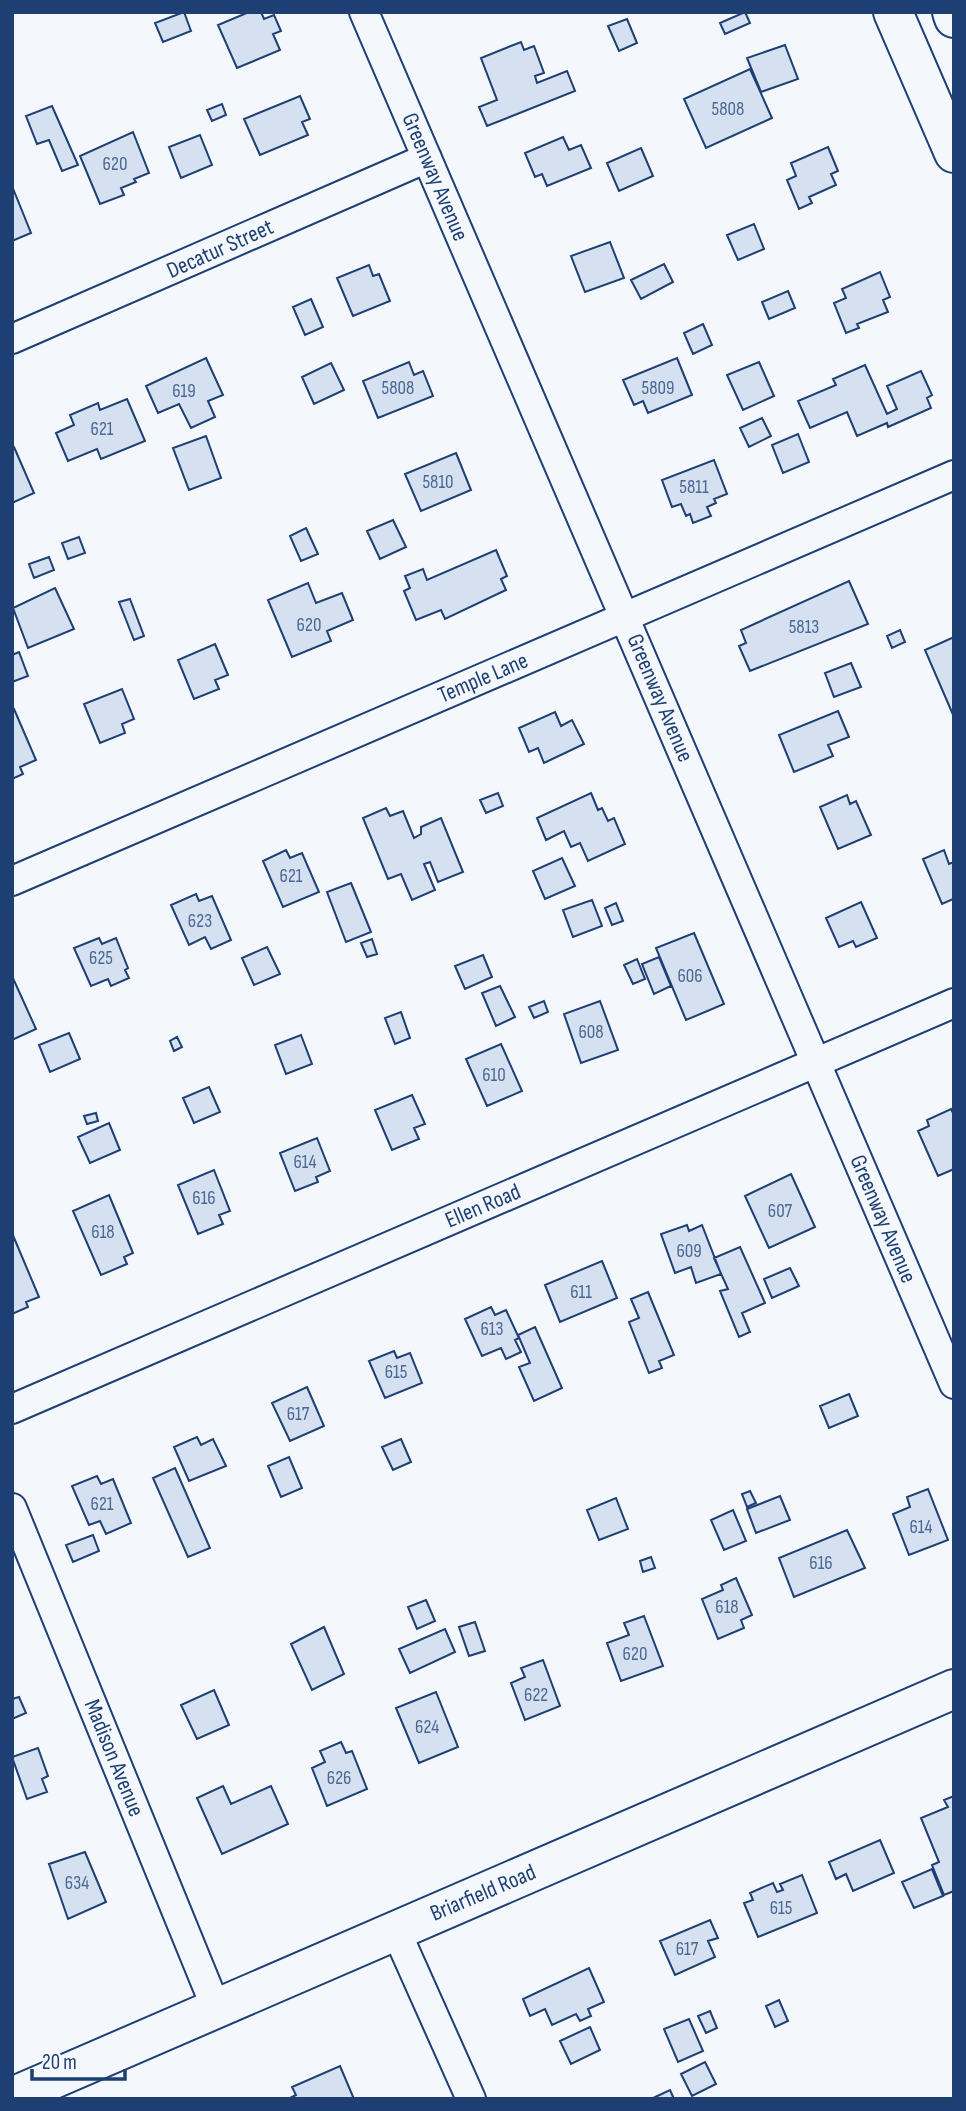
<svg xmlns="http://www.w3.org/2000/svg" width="966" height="2111" font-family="'Sofia Sans Condensed',sans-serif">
  <rect width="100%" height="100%" fill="#f4f7fb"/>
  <!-- building -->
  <path fill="#d5e0f0" stroke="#1d3f73" stroke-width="2" d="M184,12L191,31L163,42L155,23Z
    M249,12H261L264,19L274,15L281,31L273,34L280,50L237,68L218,25Z
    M745,12L750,23L725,34L720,23Z
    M627,19L637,43L619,51L608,26Z
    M521,42L524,50L534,46L544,73L535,76L537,83L567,71L575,91L487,126L479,107L497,100L481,58Z
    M785,45L798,79L761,92L747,58Z
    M750,69L772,118L706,148L684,99Z
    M300,96L310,119L302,122L308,135L260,155L244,119Z
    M222,104L226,115L212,121L207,110Z
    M52,106L78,165L62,171L49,140L37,144L26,116Z
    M133,132L149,173L134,179L136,182L121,188L124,195L100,204L80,156Z
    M200,135L212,165L181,178L169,147Z
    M563,137L569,150L581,145L591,168L547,186L542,174L535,177L525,153Z
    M828,147L838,171L831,174L836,185L809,197L812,203L799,209L787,180L796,176L791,163Z
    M641,148L653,176L619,191L607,163Z
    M12,186L31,233L12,241Z
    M754,224L764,249L738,260L727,235Z
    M610,242L624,278L585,292L571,256Z
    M664,264L673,282L641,299L631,280Z
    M369,265L373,276L379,274L390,301L353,316L337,278Z
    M880,272L890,297L883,300L888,312L857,324L859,328L846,333L834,303L846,298L842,289Z
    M788,291L795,308L769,319L762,302Z
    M311,299L323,327L305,335L293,307Z
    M703,324L712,345L693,354L684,333Z
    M206,358L223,395L208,401L215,417L191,428L179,404L158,413L146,386Z
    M677,358L692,395L648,413L643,401L634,405L623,380Z
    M409,362L414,375L423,371L433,396L378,418L363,381Z
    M759,362L774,396L743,410L727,375Z
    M331,363L344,390L314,404L302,377Z
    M865,365L887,414L897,409L887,386L921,371L932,395L927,398L931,408L888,427L887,423L857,436L847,412L810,428L798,401L836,385L833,379Z
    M127,399L145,441L101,459L97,449L68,461L56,433L74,425L70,415L98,403L100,410Z
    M762,418L771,436L749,447L740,428Z
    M798,434L809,462L783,473L772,445Z
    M206,436L221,478L189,490L173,448Z
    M14,447L34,493L12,503V448Z
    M456,453L471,490L421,511L405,474Z
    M714,460L727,494L714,499L716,503L707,507L711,516L693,523L690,514L686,516L681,504L672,507L662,480Z
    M393,520L406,547L380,559L367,531Z
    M306,528L318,554L301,561L290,536Z
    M79,537L85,553L68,559L62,543Z
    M496,550L507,576L501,579L506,590L445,619L441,610L416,620L404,591L410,588L405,576L423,569L427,580Z
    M49,557L54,570L34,578L29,564Z
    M849,581L868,624L750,671L739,646L746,643L741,630Z
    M308,583L316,603L342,593L353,620L327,631L331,641L292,657L268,600Z
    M55,588L74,629L28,648L13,608Z
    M130,599L144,636L134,640L119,602Z
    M900,630L905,642L892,648L887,636Z
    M954,637V717L925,650Z
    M215,644L228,675L215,680L219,689L194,699L178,660Z
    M19,652L28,676L12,682V655Z
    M851,663L861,687L834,697L825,673Z
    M122,689L134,719L122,724L125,733L100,743L84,704Z
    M14,709L36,760L20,767L23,774L12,779V710Z
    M838,711L849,737L828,745L833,756L794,772L779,735Z
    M555,712L561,726L572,720L584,744L544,763L538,748L529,752L519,728Z
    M498,793L503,806L486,813L480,800Z
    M591,793L598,810L602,808L608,821L614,818L625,844L588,861L580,843L571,847L564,831L546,840L537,818Z
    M847,795L850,804L856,801L871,835L838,849L820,807Z
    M386,808L390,816L403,811L414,838L421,834V827L441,818L463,872L438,882L430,862L424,864L435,890L412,900L401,874L388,879L363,818Z
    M286,850L290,858L302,853L319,892L283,907L263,861Z
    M944,850L949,864L954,862V901L953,899L942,904L923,859Z
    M562,858L575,886L545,899L533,871Z
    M351,883L371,932L346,942L327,892Z
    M196,894L199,901L212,896L231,940L211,949L205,937L189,945L171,905Z
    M592,900L602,926L573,937L563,910Z
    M861,902L877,938L856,947L853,941L839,947L826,918Z
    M616,903L623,921L612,925L605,908Z
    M694,933L724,1004L686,1020L656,948Z
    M99,938L102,944L116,938L128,968L125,970L129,978L111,986L108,979L91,986L74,948Z
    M372,939L377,954L367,957L361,943Z
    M267,947L280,974L254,985L242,958Z
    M483,955L492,977L465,989L455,966Z
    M659,957L671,986L654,994L642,964Z
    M637,959L645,979L633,984L624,965Z
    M12,976L36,1029L12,1040Z
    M500,986L515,1017L496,1026L482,993Z
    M544,1001L548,1012L534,1018L529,1007Z
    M600,1001L618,1050L581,1063L564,1014Z
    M401,1012L410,1038L395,1044L385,1018Z
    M69,1033L80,1059L50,1072L39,1045Z
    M301,1035L312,1064L286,1074L275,1045Z
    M177,1037L182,1047L174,1051L170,1041Z
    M501,1044L522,1091L487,1106L466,1059Z
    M209,1087L220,1112L194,1123L183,1098Z
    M412,1095L425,1124L414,1128L419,1139L392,1150L375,1110Z
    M951,1109L954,1115V1169L938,1176L918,1131L929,1126L927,1120Z
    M96,1113L98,1121L87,1124L84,1116Z
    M109,1123L120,1150L90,1163L78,1137Z
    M317,1138L330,1171L316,1177L318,1182L295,1191L280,1153Z
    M214,1170L230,1211L219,1215L223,1224L198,1234L178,1185Z
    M791,1174L815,1227L769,1248L745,1196Z
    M109,1195L133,1253L124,1257L127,1264L101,1275L73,1211Z
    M687,1225L689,1231L702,1225L721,1274L696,1283L691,1267L675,1273L661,1234Z
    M12,1233L39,1297L26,1302L28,1307L12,1314Z
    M740,1247L765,1303L742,1313L750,1332L739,1337L720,1291L728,1289L714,1258Z
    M602,1261L617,1298L560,1322L545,1285Z
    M790,1268L799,1286L772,1298L764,1279Z
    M648,1292L674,1355L659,1361L662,1368L649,1373L629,1322L639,1318L631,1299Z
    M491,1307L495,1315L506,1310L519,1338L515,1340L521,1352L506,1359L501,1348L482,1356L465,1319Z
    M535,1327L562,1388L534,1401L519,1367L530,1363L518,1335Z
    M394,1351L397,1358L410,1353L422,1383L385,1398L369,1361Z
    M307,1387L324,1426L290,1441L272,1403Z
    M849,1394L858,1416L829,1428L820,1406Z
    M197,1437L201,1445L213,1439L226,1466L189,1481L174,1447Z
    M401,1439L411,1462L393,1470L382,1447Z
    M289,1457L302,1488L281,1497L268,1466Z
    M175,1468L210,1548L188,1557L153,1478Z
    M97,1476L101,1484L113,1479L131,1523L106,1534L100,1521L89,1525L72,1486Z
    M928,1489L948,1540L909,1555L893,1514L910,1507L907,1497Z
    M750,1491L756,1503L747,1507L742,1494Z
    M780,1496L790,1520L756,1533L747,1509Z
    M616,1498L628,1529L599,1540L587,1510Z
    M733,1510L746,1541L724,1550L711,1520Z
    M847,1530L865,1568L794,1597L779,1558Z
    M93,1535L99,1551L73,1562L66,1545Z
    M651,1557L655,1568L643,1572L640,1561Z
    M736,1578L752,1615L741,1620L744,1628L718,1639L702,1599L723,1590L721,1585Z
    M426,1600L435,1621L417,1629L408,1607Z
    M644,1616L663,1666L621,1681L607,1643L629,1635L624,1623Z
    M475,1622L485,1651L469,1656L459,1627Z
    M324,1627L344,1674L312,1690L291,1644Z
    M445,1629L455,1652L410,1673L399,1649Z
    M543,1660L560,1706L525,1720L511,1683L525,1677L521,1668Z
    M214,1690L229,1725L197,1739L181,1705Z
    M436,1692L458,1747L419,1763L396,1708Z
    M19,1697L26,1713L12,1719V1699Z
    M341,1742L346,1753L352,1751L367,1789L327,1806L312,1768L325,1762L320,1751Z
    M38,1748L48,1776L42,1779L47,1792L27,1799L12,1757Z
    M223,1786L231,1804L271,1786L288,1824L222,1854L197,1798Z
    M954,1796V1891L944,1895L932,1865L939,1862L921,1818L948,1807L944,1800Z
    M880,1840L894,1873L853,1891L846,1874L836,1879L829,1862Z
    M85,1852L106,1902L68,1919L49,1864Z
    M932,1869L943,1896L914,1908L902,1882Z
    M802,1875L817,1913L758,1937L744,1903L753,1900L750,1893L773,1883L777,1892L783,1890L780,1884Z
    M710,1920L718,1938L708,1941L715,1957L675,1975L660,1941Z
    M589,1968L604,2002L588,2009L591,2016L580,2021L576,2014L552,2025L545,2009L530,2016L523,1999Z
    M779,2000L788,2021L775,2027L766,2006Z
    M710,2011L717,2028L706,2033L698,2016Z
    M689,2019L703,2051L678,2062L664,2029Z
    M590,2027L600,2050L571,2064L560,2041Z
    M705,2062L716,2084L692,2096L681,2074Z
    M340,2066L354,2099H288L296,2095L292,2087Z
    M670,2090L674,2099H651Z"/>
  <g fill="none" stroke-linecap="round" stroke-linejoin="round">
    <!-- minor casing -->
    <g stroke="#1d3f73" stroke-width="32">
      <path id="minor" d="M364,12L954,1384
        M12,339L427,158
        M12,881L954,475
        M12,1409L954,1003
        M12,1508L216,2008
        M396,1931L471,2099"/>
    </g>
    <!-- secondary casing -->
    <g stroke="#1d3f73" stroke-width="42">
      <path id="secondary" d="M12,2097L954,1689"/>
    </g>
    <!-- primary casing -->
    <g stroke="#1d3f73" stroke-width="42">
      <path id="primary" d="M893,12L954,153
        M952,12L954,18"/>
    </g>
    <!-- minor -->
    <use href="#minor" stroke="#f4f7fb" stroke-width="28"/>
    <!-- secondary -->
    <use href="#secondary" stroke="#f4f7fb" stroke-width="38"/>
    <!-- primary -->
    <use href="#primary" stroke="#f4f7fb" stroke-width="38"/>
  </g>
  <g text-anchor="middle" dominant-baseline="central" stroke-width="5" stroke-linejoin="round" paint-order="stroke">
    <!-- number labels -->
    <g font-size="19" fill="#4b6792">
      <text x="728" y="109">5808</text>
      <text x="115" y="164">620</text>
      <text x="398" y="388">5808</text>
      <text x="658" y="388">5809</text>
      <text x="184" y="391">619</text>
      <text x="102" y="429">621</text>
      <text x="438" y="482">5810</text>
      <text x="694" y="487">5811</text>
      <text x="309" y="625">620</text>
      <text x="804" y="627">5813</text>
      <text x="291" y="876">621</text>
      <text x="200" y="921">623</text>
      <text x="101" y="958">625</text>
      <text x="690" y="976">606</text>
      <text x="591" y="1032">608</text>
      <text x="494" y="1075">610</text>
      <text x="305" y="1162">614</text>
      <text x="204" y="1198">616</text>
      <text x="780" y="1211">607</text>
      <text x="103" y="1232">618</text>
      <text x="689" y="1251">609</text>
      <text x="581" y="1292">611</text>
      <text x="492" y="1329">613</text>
      <text x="396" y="1372">615</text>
      <text x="298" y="1414">617</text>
      <text x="102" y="1504">621</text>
      <text x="921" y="1527">614</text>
      <text x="821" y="1563">616</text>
      <text x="727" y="1607">618</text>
      <text x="635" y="1654">620</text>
      <text x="536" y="1695">622</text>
      <text x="427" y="1727">624</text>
      <text x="339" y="1778">626</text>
      <text x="77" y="1883">634</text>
      <text x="781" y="1908">615</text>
      <text x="687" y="1949">617</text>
    </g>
    <!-- street labels -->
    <g font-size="23" fill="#1d3f73" stroke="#f4f7fb">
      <text transform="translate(435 177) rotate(67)">Greenway Avenue</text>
      <text transform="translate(220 249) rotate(-24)">Decatur Street</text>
      <text transform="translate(483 678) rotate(-23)">Temple Lane</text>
      <text transform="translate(660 698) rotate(67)">Greenway Avenue</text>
      <text transform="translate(483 1206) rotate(-23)">Ellen Road</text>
      <text transform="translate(883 1219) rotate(67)">Greenway Avenue</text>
      <text transform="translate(114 1758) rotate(68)">Madison Avenue</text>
      <text transform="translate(483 1893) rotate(-23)">Briarfield Road</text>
    </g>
  </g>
  <!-- border -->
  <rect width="966" height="2111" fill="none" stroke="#1d3f73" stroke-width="28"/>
  <!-- scale -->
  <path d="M32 2069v10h93v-10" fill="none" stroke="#1d3f73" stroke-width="3.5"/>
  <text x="42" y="2069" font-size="21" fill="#1d3f73" stroke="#f4f7fb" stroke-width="5" paint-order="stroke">20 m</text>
</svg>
